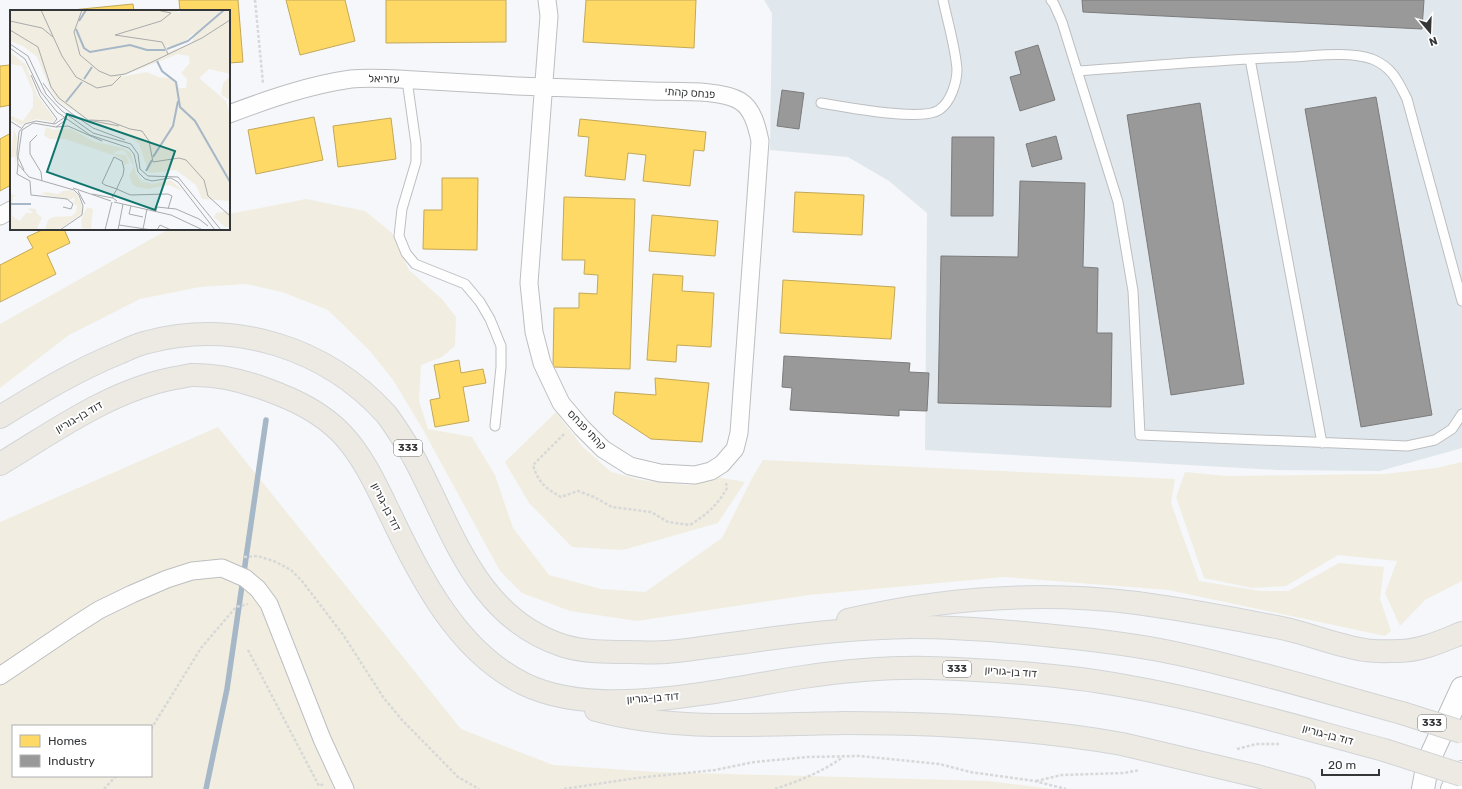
<svg xmlns="http://www.w3.org/2000/svg" width="1462" height="789" font-family="Rubik,Heebo,sans-serif">
  <rect width="100%" height="100%" fill="#f5f7fa"/>
  <!-- built -->
  <path fill="#e1e8ed" d="M764,0H1462V448L1380,471L1277,470L925,450L927,213L889,181L848,157L770,150L772,13Z"/>
  <!-- green -->
  <path fill="#f1eee1" fill-rule="evenodd" d="M306,199L365,211L392,233L409,270L442,299L456,317L455,346L442,357L421,365L419,401L428,429L472,437L495,475L513,528L549,575L601,589L645,592L722,538L752,478L763,460L1175,479L1171,503L1199,581L1261,591H1288L1339,563L1384,567L1380,599L1391,631L1385,636L1168,590L1004,577L809,595L637,621L570,611L522,593L500,571L422,428L393,380L370,351L328,310L282,292L246,284L200,287L140,299L69,335L0,388V324L169,229H229V214Z
    M556,412L582,446L611,472L641,480L688,485L717,477L745,482L718,523L623,550L572,547L529,503L505,462Z
    M218,427L461,729L553,765L657,772L988,781L1052,789H0V522ZM13,726H151V776H13Z
    M1462,462V581L1425,600L1400,626L1385,593L1397,561L1338,555L1286,586L1252,588L1204,578L1176,497L1185,472L1226,476L1385,474L1436,468Z"/>
  <!-- homes -->
  <path fill="#ffd966" stroke="#c2a858" d="M179,0H238L243,62L229,63V11H180Z
    M286,0H345L355,41L300,55Z
    M386,0H506V42L386,43Z
    M586,0H696L694,48L583,42Z
    M133,4L134,11H72V10Z
    M10,65L11,105L0,107V66Z
    M314,117L323,160L256,174L248,130Z
    M391,118L396,159L338,167L333,126Z
    M580,119L706,132L704,151L694,150L690,186L643,181L646,155L628,153L625,180L585,176L589,137L578,136Z
    M11,133V185L0,191V139Z
    M442,178H478L477,250L423,249L424,210H442Z
    M795,192L864,195L862,235L793,232Z
    M564,197L635,199L630,369L553,367L554,308H579V293L597,294L598,275L584,274L585,260H562Z
    M652,215L718,221L715,256L649,251Z
    M44,229H64L70,243L47,254L56,274L0,302V265L33,248L27,237Z
    M653,274L683,276L682,291L714,293L711,347L677,345L676,362L647,360Z
    M783,280L895,287L891,339L780,333Z
    M459,360L461,373L483,369L486,383L463,387L469,421L435,427L430,400L440,398L434,365Z
    M655,378L709,383L702,442L651,439L613,414L615,392L656,395Z"/>
  <!-- industry -->
  <path fill="#999" stroke="#7b7b7c" d="M1082,0H1424L1422,29L1083,12Z
    M1038,45L1055,100L1020,111L1010,77L1021,74L1015,52Z
    M782,90L804,93L799,129L777,126Z
    M1376,97L1432,415L1361,427L1305,109Z
    M1200,103L1244,384L1171,395L1127,115Z
    M1056,136L1062,159L1032,167L1026,144Z
    M952,137H994L993,216H951Z
    M1020,181L1085,183L1083,267L1098,268L1097,333H1112L1111,407L938,403L941,256L1018,257Z
    M784,356L910,363L909,372L929,373L927,411L899,410V416L790,410L792,388L782,387Z"/>
  <g fill="none" stroke-linecap="round" stroke-linejoin="round">
    <!-- stream -->
    <path stroke="#a6b7c7" stroke-width="5.5" d="M206,789L227,689L266,420"/>
    <!-- service casing -->
    <g stroke="#bcbec0" stroke-width="11">
      <path id="service" d="M1051,0L1054,4L1062,22L1118,202L1133,291L1140,435L1407,446L1435,440L1452,429L1462,414
        M1250,59L1322,443
        M1077,71C1148,66 1219,60 1290,57C1315,56 1348,51 1372,59C1392,67 1398,81 1407,99L1462,301
        M407,80L416,144V162L402,209L399,236L406,253L415,264L465,284L480,302L490,319L501,346V367L495,426
        M821,103C845,107 921,122 939,110C951,102 957,82 957,69C955,46 948,23 943,0"/>
    </g>
    <!-- minor casing -->
    <g stroke="#bcbec0" stroke-width="19">
      <path id="minor" d="M229,114C269,99 309,85 351,79C372,77 394,79 415,80C449,82 483,84 517,86C562,88 606,89 651,91C675,92 720,89 740,101C753,109 757,127 760,141L739,433L735,449L722,464L711,471L695,475L660,473L630,466L603,449L582,428L561,403L542,363L534,332L529,283L542,108L549,16L547,0
        M0,216L11,210
        M0,676L74,626L99,610L132,594L167,579L192,571L222,568L245,578L258,589L269,604L322,739L345,789"/>
    </g>
    <!-- tertiary casing -->
    <g stroke="#bcbec0" stroke-width="24">
      <path id="tertiary" d="M1423,789L1428,762L1462,688
        M1452,789L1462,772"/>
    </g>
    <!-- primary casing -->
    <g stroke="#d3d4d6" stroke-width="24">
      <path id="primary" d="M0,417C39,393 77,370 119,353C128,349 138,344 148,342C235,319 326,348 386,414C394,424 401,436 408,447C451,522 472,617 564,646C584,652 607,652 627,652C640,652 654,653 667,652C693,650 720,645 746,642C800,634 856,628 911,627C959,627 1007,631 1054,636C1096,640 1138,645 1179,654C1254,670 1328,693 1402,713
        M0,464C55,431 111,390 175,378C181,377 186,376 191,375C217,374 244,381 268,390C295,400 321,412 342,434C363,456 377,487 390,514C421,578 457,651 524,684C600,721 722,689 803,677C845,671 886,667 929,668C994,670 1060,674 1125,686C1212,701 1298,727 1384,750
        M848,620C942,598 1041,591 1137,603C1187,610 1237,619 1286,629C1312,635 1338,646 1365,650C1376,652 1388,651 1399,651C1421,651 1442,641 1462,633
        M596,710C676,732 763,724 845,723C938,723 1031,728 1122,744
        M1257,776L1304,789"/>
    </g>
    <!-- path -->
    <path stroke="#d7d8d8" stroke-width="2.5" stroke-dasharray="3 2" stroke-linecap="butt" d="M255,0L263,83
      M564,434L533,465C538,482 545,488 561,497L578,491L594,497L612,507L651,512L668,522L690,525C707,514 717,506 727,488L726,483
      M244,557L257,556L274,561L291,570L302,581L344,636L383,697L402,720L458,777L479,789
      M248,650L319,786L324,784
      M151,729L201,648L236,607L248,604
      M1237,749L1256,744H1279
      M1036,781L1062,775L1124,773L1140,770
      M104,789L116,776
      M564,789L637,778L715,770L754,762L808,757L860,756L939,764L970,772L1035,781L1066,789
      M775,789C799,781 822,772 843,757"/>
    <!-- service -->
    <use href="#service" stroke="#fefefe" stroke-width="9"/>
    <!-- minor -->
    <use href="#minor" stroke="#fefefe" stroke-width="17"/>
    <!-- tertiary -->
    <use href="#tertiary" stroke="#fefefe" stroke-width="22"/>
    <!-- primary -->
    <use href="#primary" stroke="#eceae3" stroke-width="22"/>
    <!-- primary-bridge casing -->
    <g stroke="#d3d4d6" stroke-width="24" stroke-linecap="butt">
      <path id="primary-bridge" d="M1402,713L1462,732
        M1122,744L1257,776
        M1384,750L1462,775"/>
    </g>
    <!-- primary-bridge -->
    <use href="#primary-bridge" stroke="#eceae3" stroke-width="22"/>
  </g>
  <g text-anchor="middle" dominant-baseline="central" stroke-width="4" stroke-linejoin="round" paint-order="stroke">
    <!-- shield labels -->
    <g fill="#fff" stroke="#727274" stroke-width="1">
      <rect x="394" y="440" width="28" height="16" rx="3"/>
      <rect x="943" y="661" width="28" height="16" rx="3"/>
      <rect x="1418" y="715" width="28" height="16" rx="3"/>
    </g>
    <g font-size="10" font-weight="bold" fill="#353638">
      <text x="408" y="448">333</text>
      <text x="957" y="669">333</text>
      <text x="1432" y="723">333</text>
    </g>
    <!-- street labels -->
    <g font-size="11" fill="#353638" stroke="#fff">
      <text transform="translate(384 79) rotate(1)">עזריאל</text>
      <text transform="translate(690 93) rotate(4)">פנחס קהתי</text>
      <text transform="translate(79 417) rotate(-30)">דוד בן-גוריון</text>
      <text transform="translate(587 430) rotate(46)">קהתי פנחס</text>
      <text transform="translate(386 507) rotate(63)">דוד בן-גוריון</text>
      <text transform="translate(1011 672) rotate(4)">דוד בן-גוריון</text>
      <text transform="translate(653 698) rotate(-4)">דוד בן-גוריון</text>
      <text transform="translate(1328 735) rotate(15)">דוד בן-גוריון</text>
    </g>
  </g>
  <!-- overview -->
  <g transform="translate(10 10)">
    <rect width="220" height="220" fill="#f5f7fa"/>
    <path d="M0,0H167L168,3L174,0H220V64L199,59L189,68L216,91L220,106V191L192,189L186,175L166,160L139,163L129,134L123,129L72,107L48,91L41,81L27,47L13,36L0,31ZM182,24H184L182,33L158,42L157,35L163,38L175,32ZM168,44L179,46L180,53L171,63L177,69L176,78H169L165,69L148,67L137,62L110,67ZM0,42L16,55L27,85L45,109L43,112L26,109L11,115L0,109L2,106L13,111L23,97V82L12,56L0,54ZM220,66V90L211,85L213,73ZM36,117L44,120L57,118L58,120L59,118L85,132L113,138L121,143L126,164L131,171L142,174L161,170L173,181L159,175L137,179L127,177L123,175L119,165L124,157L115,141L112,140L105,142L103,144L116,145L119,153L114,155L112,149L106,146L55,129H39L34,125ZM4,119L7,127L6,156L5,147L0,148ZM53,181L61,180L67,184L72,196V204L48,220H35L38,210L43,207L62,206L66,202L67,196L62,191H65L64,187L60,190L31,184L36,182L48,184ZM0,183L8,187L3,186L2,205L5,208L10,211L16,203H23L18,198L26,199V202L32,208L27,218L30,220H0ZM77,197L83,199L81,219L72,218L71,210ZM217,201L220,204V217H215L204,207L206,203Z" fill="#f1eee1" fill-rule="evenodd"/>
    <path fill="none" stroke="#a6b7c7" stroke-width="2" d="M69,11L76,0M66,19L74,38L80,42L120,35L137,40H155M157,39L178,31L214,0M147,51L152,61L166,72L170,97L185,111L220,172M74,69L82,57M56,92L72,72M143,147L163,116L168,91M136,161L142,150M0,194H21"/>
    <path fill="none" stroke="#a8aaac" stroke-width="1" d="M31,0L52,46L66,67L87,78L102,75L111,66M72,0L64,22L70,45L89,61L101,66L115,64L142,52L192,28L220,10M147,0L161,3L151,11L105,25L152,32L158,44M0,11L32,18L43,27M0,20L28,37L41,77L49,88L78,110L109,116M0,34L18,46L36,84L52,101L83,123L121,134L128,144L130,159L138,166L168,167L211,220M0,38L15,49L31,82L47,102L80,125L119,138L124,144L128,162L135,169L142,171L161,168L168,172L205,220M21,65L30,86L47,109L43,114M33,73L47,92L61,103L83,118L115,130M80,110L99,111L120,119L132,121L139,131L143,152L169,148L176,150L194,170L198,186L220,206M0,111L11,118M46,117L58,116L92,131M27,125L20,132V144L31,162L32,171M8,154L7,164L20,171L21,185L57,189L63,194L61,199L53,197M14,160L8,147L12,120L23,113L46,117L57,109M63,178L101,191M68,181L75,194M82,184L103,188L107,191M102,188L104,184L107,179V178L113,165L114,159L112,151L104,147L92,173L95,175L107,179L109,180L118,184L121,185L158,184L162,186L158,199M104,192L161,205L193,220M121,196L119,204L133,207M146,201L147,197L166,199L189,209L198,216M109,215L142,220M133,219L137,199M50,220L72,205L73,196L69,185L64,180L19,167L8,154L7,143L9,122L15,114L26,111L45,114L55,107M95,220L102,192M108,220L113,194M147,220L150,215L161,220"/>
    <path fill="#0f766e" fill-opacity="0.15" stroke="#0f766e" stroke-width="2" d="M57,104L165,141L145,200L37,162Z"/>
    <rect width="220" height="220" fill="none" stroke="#353638" stroke-width="2"/>
  </g>
  <!-- legend -->
  <rect x="12" y="725" width="140" height="52" fill="#ffffff" stroke="#aeafaf"/>
  <rect x="20" y="735" width="20" height="12" fill="#ffd966" stroke="#aeafaf"/>
  <text x="48" y="745" font-size="12" fill="#353638">Homes</text>
  <rect x="20" y="755" width="20" height="12" fill="#999999" stroke="#aeafaf"/>
  <text x="48" y="765" font-size="12" fill="#353638">Industry</text>
  <!-- north arrow -->
  <g transform="translate(1430 32) rotate(161)" stroke="#ffffff" stroke-width="3" paint-order="stroke">
  <path d="M0-3L7 15L0 10L-7 15Z" fill="#353638"/>
  <text y="-6" font-size="11" font-weight="bold" text-anchor="middle" fill="#353638">N</text>
  </g>
  <!-- scale -->
  <path d="M1322 769v6h57v-6" fill="none" stroke="#353638" stroke-width="2"/>
  <text x="1328" y="769" font-size="12" fill="#353638" stroke="#ffffff" stroke-width="3" paint-order="stroke">20 m</text>
</svg>
